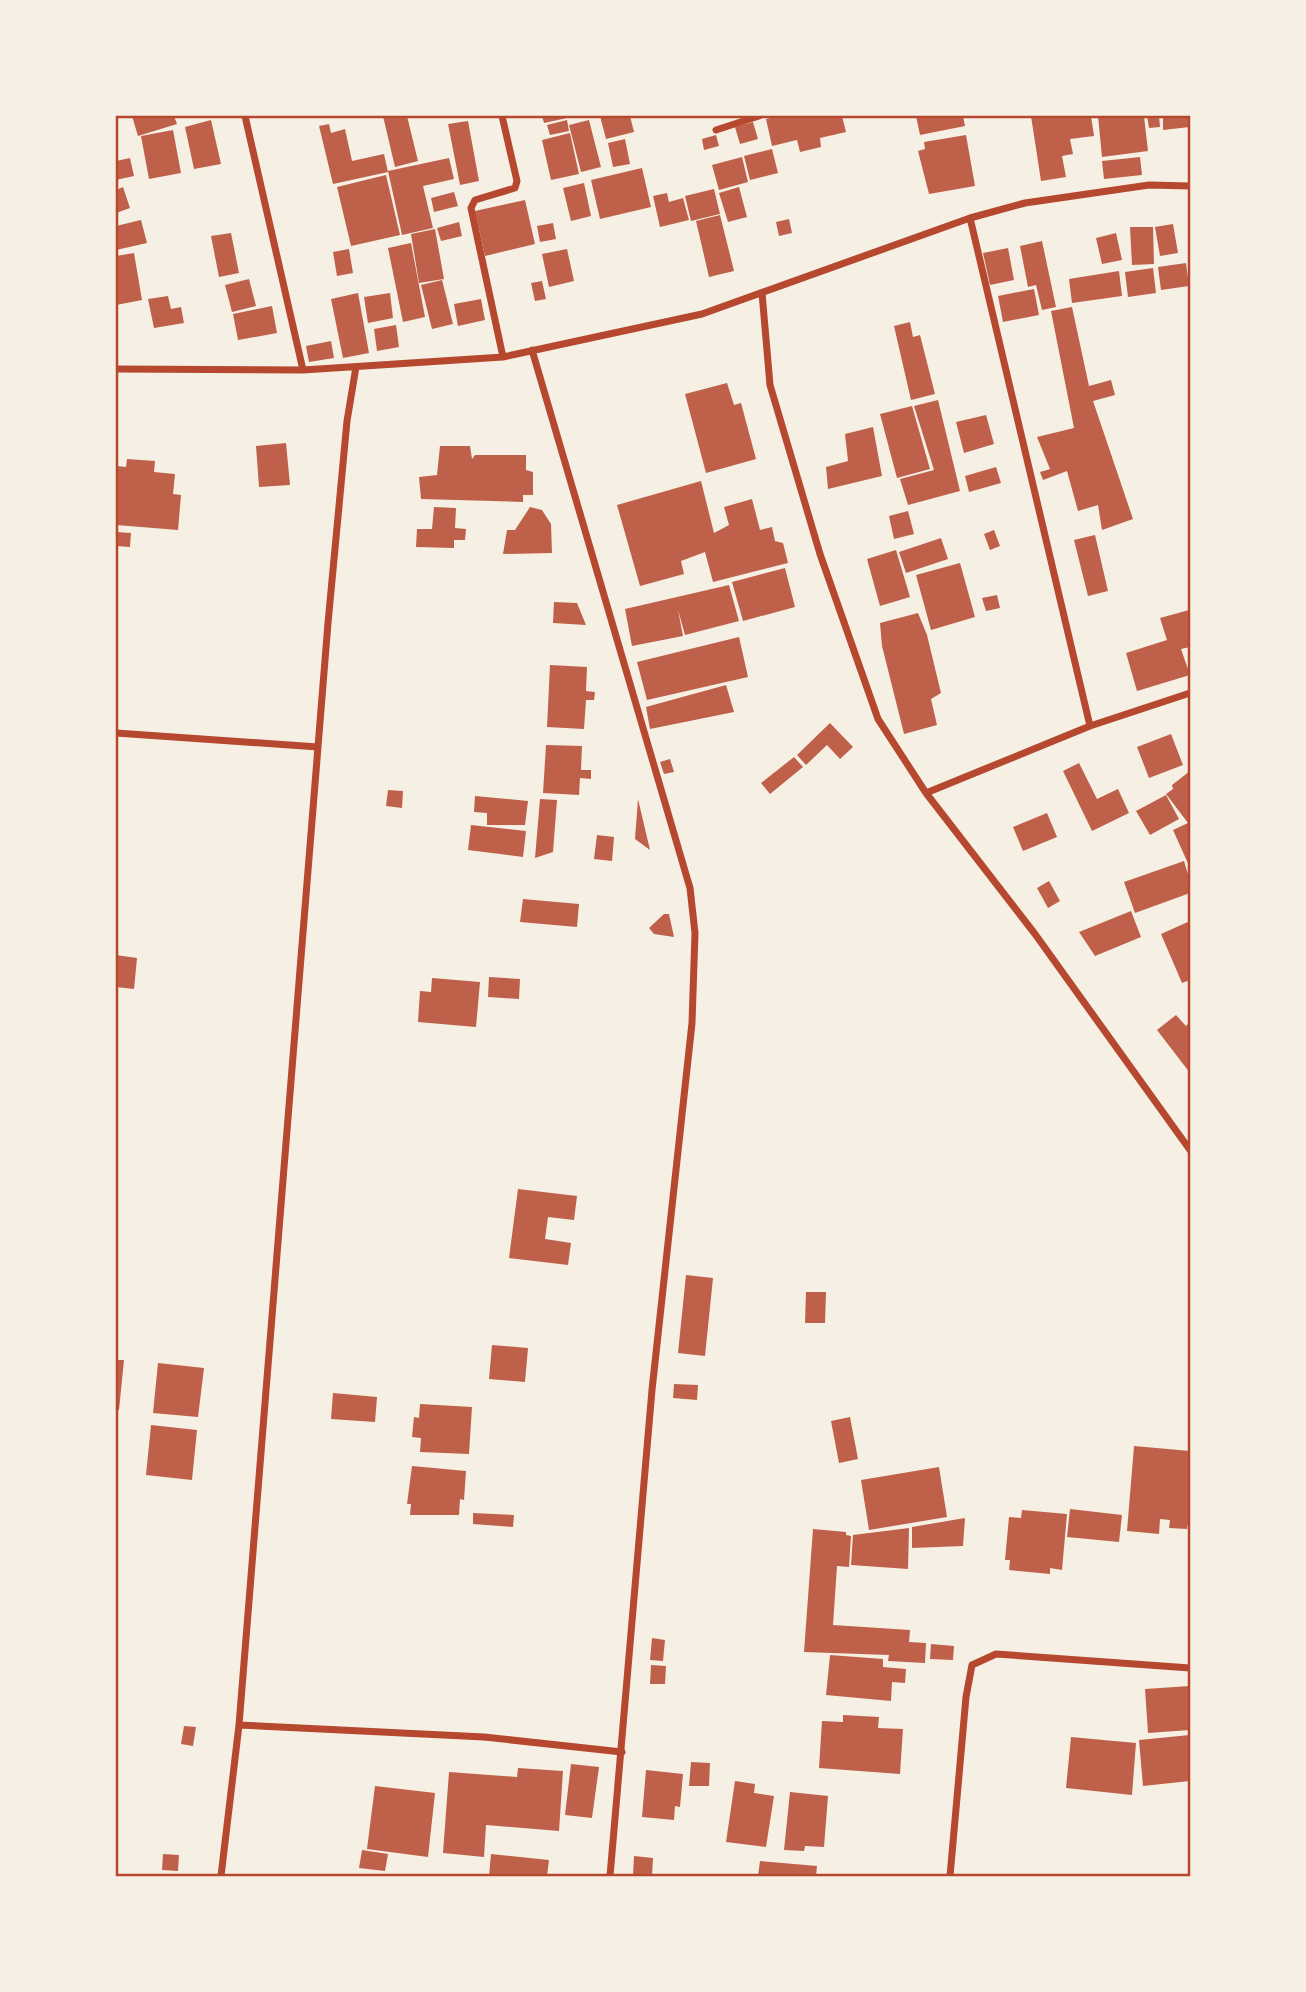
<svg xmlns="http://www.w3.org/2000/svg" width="1306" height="1992" font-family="Manrope,sans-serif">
  <rect width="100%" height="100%" fill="#f6efe4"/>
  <!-- building -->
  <path fill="#bf614a" d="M132,116H174L177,124L138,136Z
    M383,116H407L418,161L395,167Z
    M542,116H566L567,118L544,123Z
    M600,116H630L634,132L606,139Z
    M779,116H842L846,132L820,138L821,147L800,152L797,140L772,146L766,119Z
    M916,116H963L965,126L920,135Z
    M1031,116H1091L1094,136L1070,139L1073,154L1062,156L1066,177L1041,181Z
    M1098,116H1144L1148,151L1102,157Z
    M1147,116H1159L1160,127L1149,128Z
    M1163,116H1190V127L1163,130Z
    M211,120L221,164L194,169L185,127Z
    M567,120L569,131L550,135L547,125Z
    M589,120L601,167L581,172L569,125Z
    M468,121L479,181L460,185L448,124Z
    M753,122L758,139L740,144L735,127Z
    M329,124L331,133L345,129L352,161L384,154L388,172L333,184L319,126Z
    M173,130L181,173L149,179L141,136Z
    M570,133L579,174L551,180L542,140Z
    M716,135L719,146L704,150L702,139Z
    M966,135L975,186L929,194L918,151L925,149L924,142Z
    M625,139L630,164L613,167L608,143Z
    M772,149L778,173L750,180L744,156Z
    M742,157L748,182L719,190L712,165Z
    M1140,157L1142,175L1104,179L1102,161Z
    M130,158L134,176L116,180V161Z
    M449,158L454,179L423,186L433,228L402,235L388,171Z
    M642,168L651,207L600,219L591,180Z
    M386,175L400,235L351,246L337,187Z
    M584,183L591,216L571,221L563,188Z
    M123,187L130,208L116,213V190Z
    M739,187L747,217L728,222L719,193Z
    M714,189L720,214L691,221L685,196Z
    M454,192L458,206L434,212L431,198Z
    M667,193L669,202L683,198L689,220L660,227L653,196Z
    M525,200L535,244L485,256L475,211Z
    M720,215L734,271L709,277L696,221Z
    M789,219L792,233L779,236L776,222Z
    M141,220L147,243L116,250V226Z
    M459,222L462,236L441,241L437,228Z
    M553,223L556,239L540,242L537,226Z
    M1173,224L1178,253L1160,256L1155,227Z
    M1130,227H1153L1154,264L1132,265Z
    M435,229L444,279L419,283L411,234Z
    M231,233L239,273L219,277L211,236Z
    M1116,233L1122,260L1102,264L1096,238Z
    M1042,241L1056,307L1042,310L1036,285L1028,287L1020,246Z
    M411,243L425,317L403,322L388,248Z
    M1008,248L1014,280L990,285L983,253Z
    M349,249L353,273L337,276L333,252Z
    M567,249L574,281L549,287L542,254Z
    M134,253L142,300L116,305V256Z
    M1186,263L1189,286L1161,290L1158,267Z
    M1153,268L1156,293L1128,297L1125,272Z
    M1119,271L1122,296L1072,303L1069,279Z
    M249,279L256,306L232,312L225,285Z
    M442,280L453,324L432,329L421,285Z
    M542,281L546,299L535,301L531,283Z
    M1034,289L1039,315L1003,322L998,296Z
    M358,293L369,353L343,358L331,299Z
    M390,293L393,318L368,323L364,297Z
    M168,296L171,309L181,307L184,323L154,328L148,299Z
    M481,299L485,320L458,326L454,304Z
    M272,306L277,333L238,340L233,314Z
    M1072,307L1089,386L1111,380L1115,395L1093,401L1133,519L1102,530L1098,505L1078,511L1067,471L1043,480L1040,472L1050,469L1037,437L1074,428L1051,311Z
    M910,322L913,337L920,335L935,394L911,400L894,326Z
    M396,325L399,347L377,351L374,329Z
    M331,341L334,358L309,362L306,346Z
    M727,383L734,405L741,403L756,459L706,473L685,394Z
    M938,400L960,491L908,505L900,479L934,470L914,406Z
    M912,406L930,469L897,478L880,414Z
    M986,415L994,444L964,453L956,422Z
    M873,427L882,476L828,489L826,467L848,461L845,434Z
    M286,443L290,485L259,487L256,446Z
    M440,446H470L472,459L475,455H526V470L533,472V495H523V502L421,499L419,477L437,475Z
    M127,459L155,461L154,472L175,474L173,494L181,495L178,530L116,525V466L126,467Z
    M996,467L1001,483L969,492L965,476Z
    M701,481L714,533L729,525L724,507L752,499L760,530L772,527L775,541L783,543L788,563L713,582L705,552L681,561L684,574L640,586L617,505Z
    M434,507L456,508L455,528L466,529L465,540H454V548L416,547L417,529H432Z
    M530,507L542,510L551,524L552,553L503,554L507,530H515Z
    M908,511L914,534L894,539L889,516Z
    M994,530L1000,546L990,550L984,534Z
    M116,532L131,533L130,547L116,546Z
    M1095,535L1108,591L1088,596L1074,540Z
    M941,538L948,559L906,573L899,552Z
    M896,550L910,597L880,606L867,559Z
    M960,563L975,617L931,630L916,575Z
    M785,568L795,607L743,621L732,582Z
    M729,585L739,621L685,635L678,610L683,636L632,646L625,609Z
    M997,595L1000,608L986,611L982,598Z
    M554,602L577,603L586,625L553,623Z
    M1189,610L1190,647L1181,649L1190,675L1137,691L1126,653L1167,640L1160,618Z
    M918,613L927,635L941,693L931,699L937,725L904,734L882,646L880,623Z
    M739,637L748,677L647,700L637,662Z
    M550,665L587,667L586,691L595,692L594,700H586L584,729L547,727Z
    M726,685L734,712L650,729L646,707Z
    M830,723L853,747L840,759L827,745L806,765L797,755Z
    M1171,734L1183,765L1149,778L1137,747Z
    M546,745L582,746L581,770H591V779L580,778L579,795L543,793Z
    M794,757L803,767L770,794L761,783Z
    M670,759L674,772L664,774L660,762Z
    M1079,763L1097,799L1118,789L1129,813L1092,831L1063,771Z
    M1190,771V868L1173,830L1188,823L1166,794L1173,789L1172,785Z
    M388,790L403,791L402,808L386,806Z
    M1166,795L1179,819L1150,835L1136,811Z
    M475,796L528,801L525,825H487V813L474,812Z
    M540,799L557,800L553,852L535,858Z
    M638,799L650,850L635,839Z
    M1047,813L1057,837L1023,851L1013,827Z
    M471,825L526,831L523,857L468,850Z
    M597,835L614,837L612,861L594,859Z
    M1184,861L1190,881V893L1135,913L1124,882Z
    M1049,881L1060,901L1048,908L1037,888Z
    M523,899L579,904L577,927L520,922Z
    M1131,911L1141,937L1095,956L1079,932Z
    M664,914H669L674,937L654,934L649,928Z
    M1190,921V980L1182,983L1161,934Z
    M116,955L137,958L134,989L116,987Z
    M489,977L520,979L519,999L488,997Z
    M432,978L480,982L476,1027L418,1022L420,991L431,992Z
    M1176,1015L1186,1026L1190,1022V1073L1157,1030Z
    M518,1189L577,1196L574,1220L548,1217L545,1239L571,1243L568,1265L509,1258Z
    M686,1275L713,1278L705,1356L678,1353Z
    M806,1292H826L825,1323H805Z
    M492,1345L528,1348L525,1382L489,1379Z
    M116,1360H124L119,1410H116Z
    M158,1363L204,1368L198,1417L153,1413Z
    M674,1384L698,1385L697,1400L673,1398Z
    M333,1393L377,1397L375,1422L331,1419Z
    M420,1404L472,1407L469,1454L420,1452L421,1438L412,1437L414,1417L419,1418Z
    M850,1417L858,1459L839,1463L831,1421Z
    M151,1425L197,1430L192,1480L146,1475Z
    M1134,1446L1190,1451V1514L1187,1529L1169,1528L1170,1520L1160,1519L1159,1534L1127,1531Z
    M412,1466L466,1471L464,1500L460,1499L459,1515H410L411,1504H407Z
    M939,1467L947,1517L869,1530L861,1480Z
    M1070,1509L1122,1515L1119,1542L1067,1537Z
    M1022,1510L1067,1514L1062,1570L1050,1568V1574L1009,1570L1010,1560H1005L1009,1517L1021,1518Z
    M473,1513L514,1515L513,1527L473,1524Z
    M965,1518L963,1546L912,1548V1527Z
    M909,1528L908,1569L851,1565L853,1535Z
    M813,1529L846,1532V1535L851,1536L849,1567L837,1566L833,1625L910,1630L909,1642L926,1643L925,1663L888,1661L889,1655L804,1652Z
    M652,1638L665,1640L663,1661L650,1660Z
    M931,1644L954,1646L953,1660L930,1659Z
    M830,1655L883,1659V1667L906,1669L905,1683L892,1682L891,1701L826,1695Z
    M651,1665L666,1666L665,1684H650Z
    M1190,1686V1730L1148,1733L1145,1689Z
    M843,1715L879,1717L878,1728L903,1729L900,1774L819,1768L822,1721L843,1722Z
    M184,1726L196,1727L193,1746L181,1744Z
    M1190,1735V1781L1143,1786L1139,1740Z
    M1071,1737L1136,1743L1132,1795L1066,1788Z
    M691,1762L710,1763L709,1786H689Z
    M571,1764L599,1767L592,1818L565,1815Z
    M518,1768L563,1771L559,1831L486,1825L484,1857L443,1853L449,1772L517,1777Z
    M646,1770L683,1774L680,1807L675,1806L674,1820L642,1817Z
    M735,1781L755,1784L754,1793L774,1796L766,1847L726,1842Z
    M375,1786L435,1793L428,1857L367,1849Z
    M790,1792L828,1796L824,1847L805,1846L804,1851L784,1850Z
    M362,1850L388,1854L385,1871L359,1868Z
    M163,1854L179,1855L178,1871L162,1870Z
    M491,1854L549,1860L547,1876H489Z
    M634,1856L653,1858L652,1876H633Z
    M760,1861L817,1866L816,1876H758Z"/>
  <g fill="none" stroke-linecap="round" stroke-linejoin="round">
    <!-- minor -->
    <path stroke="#b5482f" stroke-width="7" d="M245,116L303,370
      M502,116L517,181L515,188L475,200L471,208L503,357
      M716,130L759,116
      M970,218L1090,726
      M762,293L770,385L820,554L878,719L926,793L1035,934L1190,1150
      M532,350L690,888L695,933L692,1023L652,1390L610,1876
      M116,369L303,370L503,357L702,314L970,218L1025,203L1149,185L1190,186
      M116,733L318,747
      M926,793L1090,726L1190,693
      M239,1725L484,1737L622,1752
      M221,1876L239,1725L328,623L347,421L356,367
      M950,1876L966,1697L972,1665L996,1654L1190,1668"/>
  </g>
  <!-- border -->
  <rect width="1306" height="1992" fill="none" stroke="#f6efe4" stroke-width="234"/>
  <rect x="117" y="117" width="1072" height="1758" fill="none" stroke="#b5482f" stroke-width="2.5"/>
</svg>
